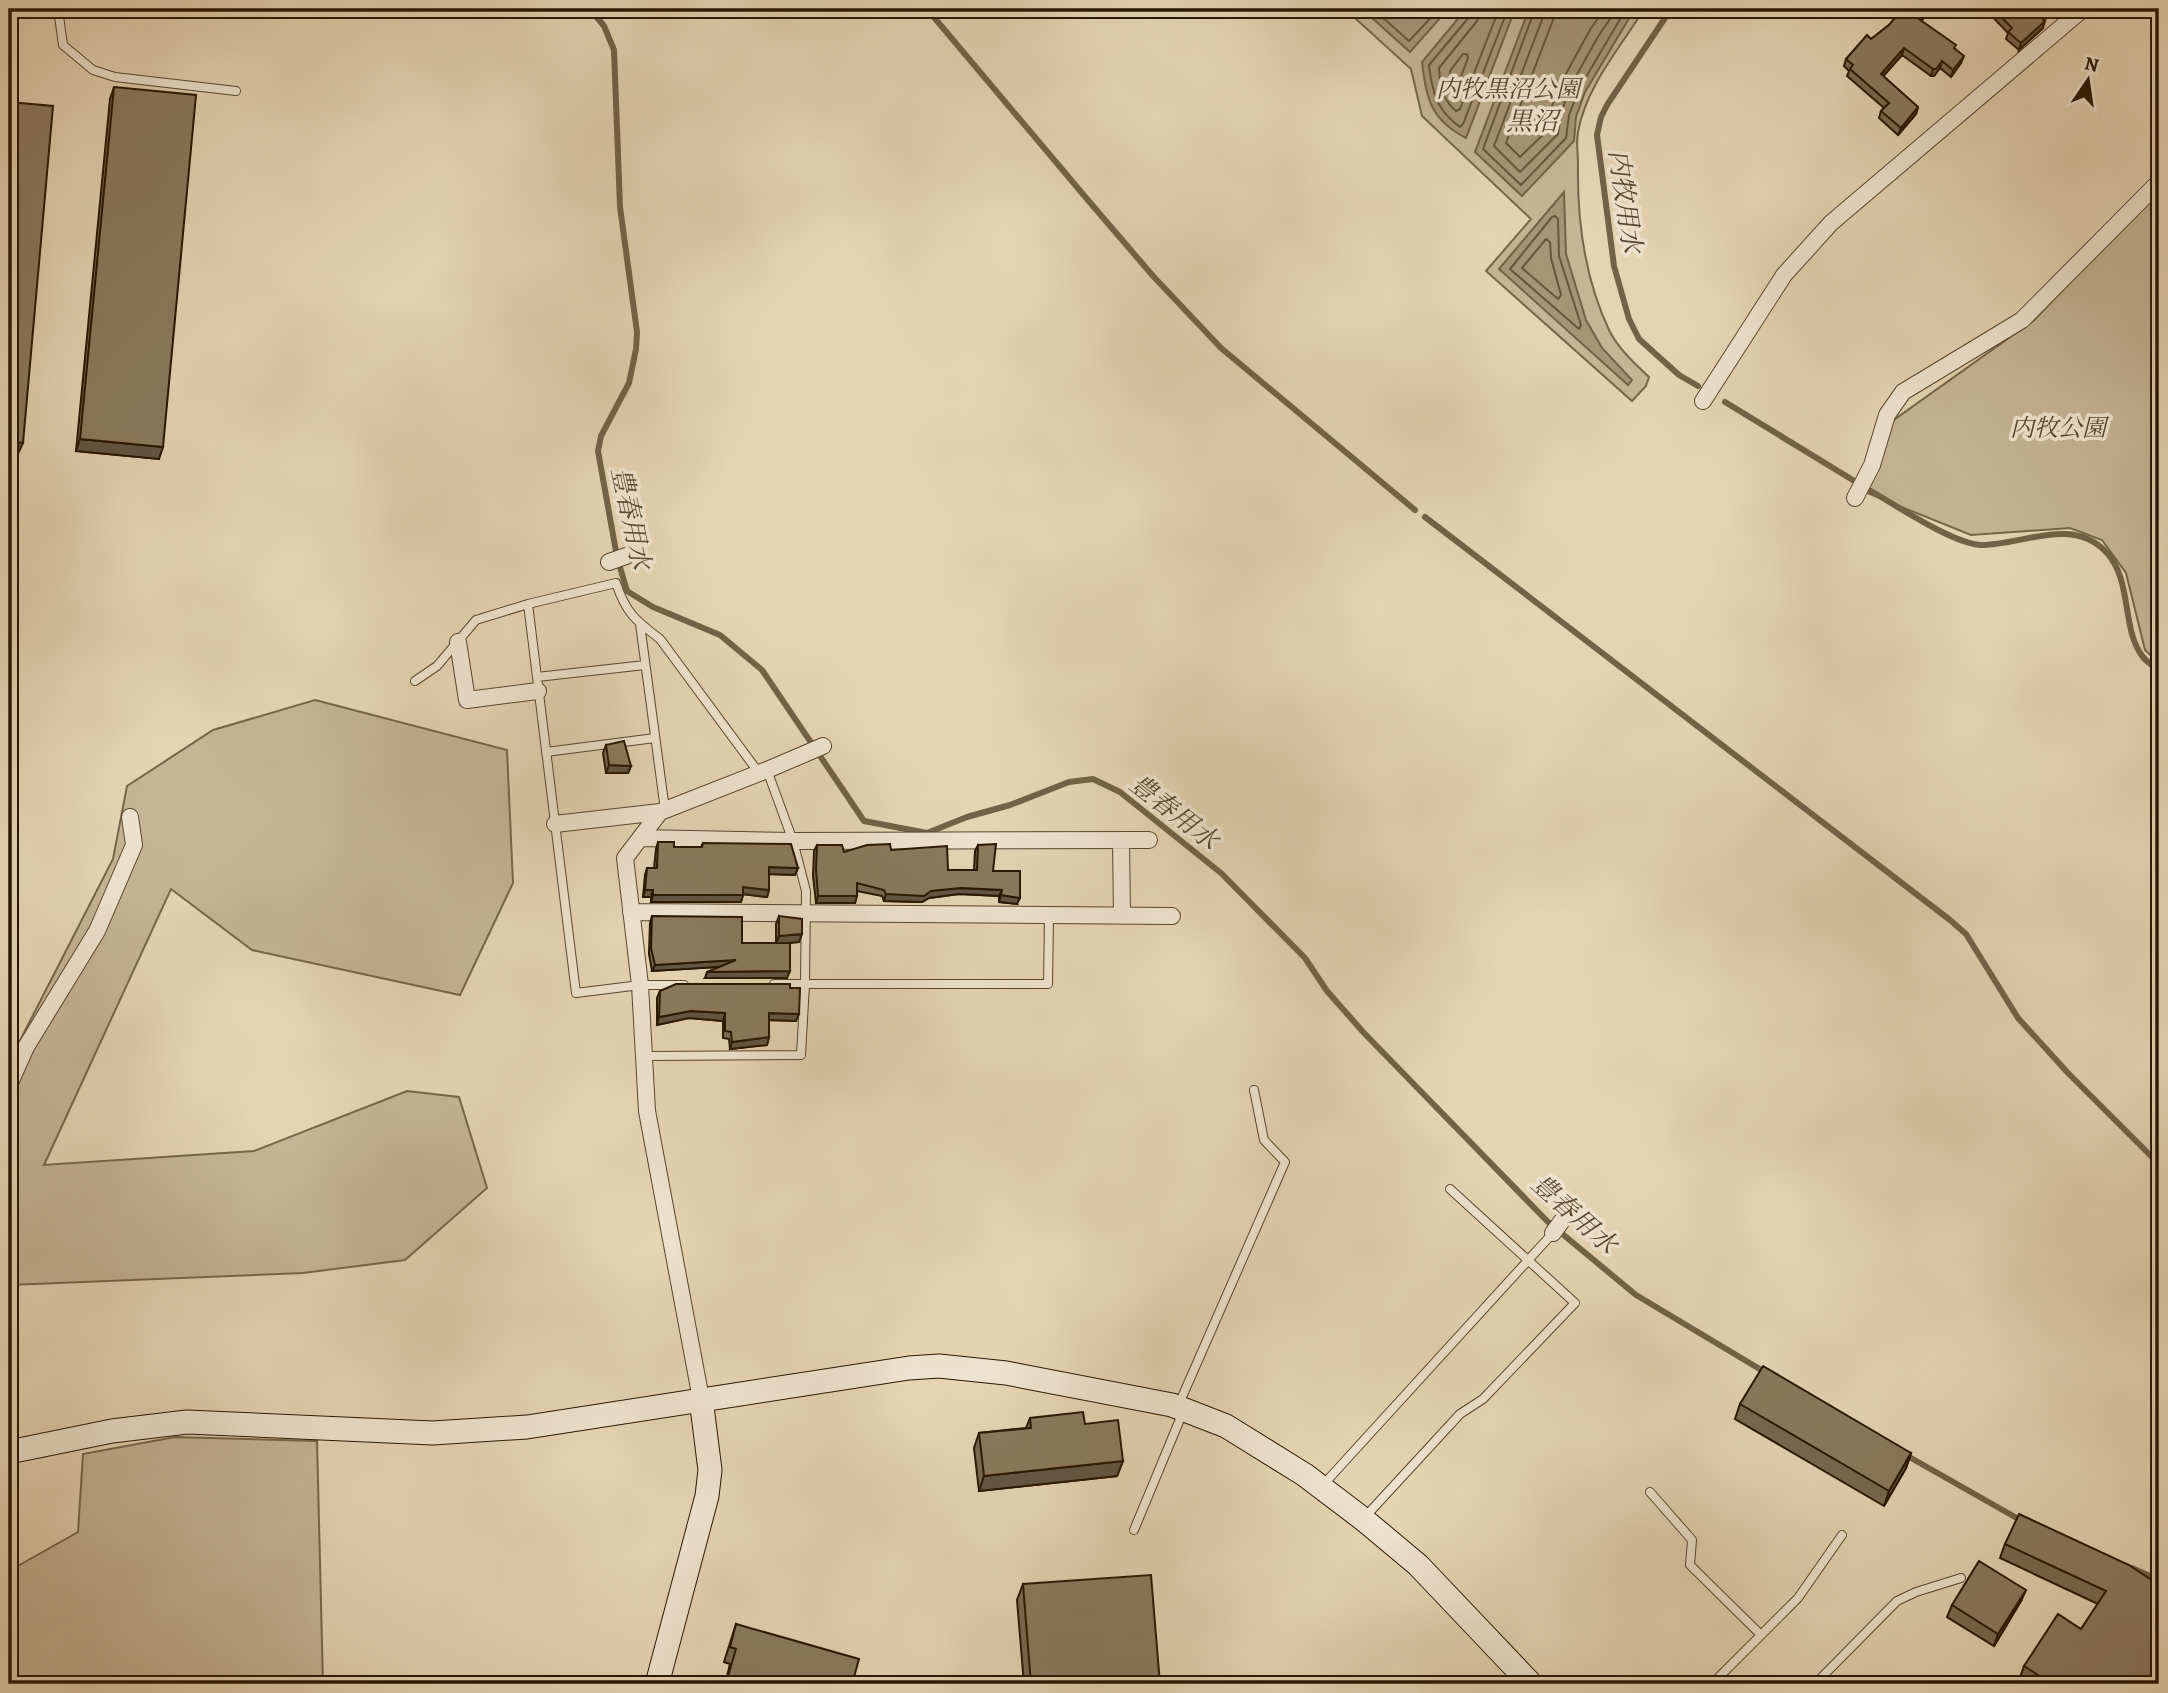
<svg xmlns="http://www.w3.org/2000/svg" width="2168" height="1693" font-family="Alegreya,'Noto Serif JP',serif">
  <rect width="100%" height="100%" fill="#e5d4b3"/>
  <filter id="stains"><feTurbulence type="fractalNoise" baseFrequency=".00286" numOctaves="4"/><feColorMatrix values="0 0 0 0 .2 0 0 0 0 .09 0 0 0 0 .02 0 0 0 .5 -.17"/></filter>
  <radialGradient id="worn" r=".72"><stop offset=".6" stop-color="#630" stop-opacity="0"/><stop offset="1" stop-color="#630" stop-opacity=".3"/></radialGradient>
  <!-- green -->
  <path fill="#c5b495" stroke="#76664b" stroke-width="2" d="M1345,9H1644C1621,47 1586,86 1578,132C1576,142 1578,154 1578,164C1577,221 1585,280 1610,332C1619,349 1635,364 1649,377L1646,386L1632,401L1486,271L1531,219L1422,116L1411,69Z
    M2150,199L2159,208V663L2145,650L2126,573L2102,540L2070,528L1971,535L1867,493L1891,422L2034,320Z
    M315,700L507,750L513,883L460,995L252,950L171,889L44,1165L254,1151L407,1091L459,1097L487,1188L405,1260L303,1273L9,1285V1062L113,859L127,786L213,730Z
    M175,1437L317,1441L323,1684H9V1571L78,1532L83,1454Z"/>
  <!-- water -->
  <path fill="#a59476" stroke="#736247" stroke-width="2" d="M1362,9H1448L1410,52Z
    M1466,9H1515L1466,138C1431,120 1426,99 1422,62Z
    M1529,9L1634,10L1585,92L1576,117L1574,141L1522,196L1475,152Z
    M1564,192L1566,254L1586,320L1602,348L1632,380L1628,385L1499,269Z"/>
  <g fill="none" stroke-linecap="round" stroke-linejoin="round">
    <!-- shore -->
    <path stroke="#66563c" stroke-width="2" d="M1373,9L1409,41L1439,9
      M1471,9L1470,16L1429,65C1432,92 1437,111 1460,127L1463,124L1508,9
      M1480,9L1477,21L1439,68C1440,86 1442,99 1456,111L1460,109L1499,9
      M1535,9L1483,149L1521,185L1566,138L1569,115L1579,89L1626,9
      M1544,9L1543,17L1494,146L1520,172L1558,134L1561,113L1571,85L1599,35L1617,9
      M1554,9L1553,20L1506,143L1520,157L1548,130L1550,111L1562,81L1591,28L1605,9
      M1463,54H1467L1468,58L1457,87L1453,89L1451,86L1450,71Z
      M1555,216L1558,219L1559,256L1581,325L1579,329L1510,269L1552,217Z
      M1546,239L1550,242L1551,258L1561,295L1558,299L1522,268Z"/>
    <!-- stream -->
    <path stroke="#736247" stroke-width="6" d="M590,9L604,26L614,50L620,207L637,332L636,349L629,383L601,436L598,451L617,557L627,591L653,607L720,635L762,670L864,821L927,833L967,817L1010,805L1069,782L1093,779L1120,792L1221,873L1305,958L1327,991L1364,1033L1548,1222L1636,1295L1768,1374
      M927,9L1087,199L1153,276L1221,348L1415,510
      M1671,9L1607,105L1601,117L1597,135L1614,266L1629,319L1639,339L1679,375L1698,386
      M1725,402L1856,482
      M1871,491C1897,506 1955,545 1982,545C2022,545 2072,516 2106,552C2133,580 2121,630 2143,657C2147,662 2154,666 2159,671
      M1425,517L1950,920L1966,934L2018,1018L2068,1073L2159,1164
      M1904,1454L2022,1521
      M2132,1568L2159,1580"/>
    <!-- lane casing -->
    <g stroke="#57462e" stroke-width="10">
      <path id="lane" d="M58,9L63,45L93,70L115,77L236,91
        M528,604L576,993L640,985H684
        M640,624L665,810
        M537,677L645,665
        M415,681L437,666L476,620L528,604L616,583C626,613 635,620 660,639L759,773
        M546,752L655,738
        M774,984H1048L1049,917
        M646,1056L801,1055L805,984L806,891L793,841L767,770
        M1179,1404L1285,1162L1264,1140L1254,1090
        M1323,1485L1553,1233
        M1650,1492L1692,1540L1690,1565L1761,1635
        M1365,1517L1460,1414L1483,1399L1575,1303L1450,1189
        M1134,1530L1183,1412
        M1712,1684L1798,1598L1842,1535
        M1815,1684L1897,1601L1916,1592L1961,1578"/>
    </g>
    <!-- street casing -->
    <g stroke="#57462e" stroke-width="18">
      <path id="street" d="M1703,401L1784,275L1831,223L2083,9
        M1855,498L1872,465L1887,415L1903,392L2022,320L2159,182
        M609,562L626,556
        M458,642L467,700L538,691
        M555,824L660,812
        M641,838L793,841L1149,840
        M1121,840L1122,916
        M631,912L1172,916
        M9,1085L26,1047L97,931L134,845L130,817
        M1553,1233L1561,1222
        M701,1399L647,1111L640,985L625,858L660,812L767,770L823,746"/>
    </g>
    <!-- secondary casing -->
    <g stroke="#281701" stroke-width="25">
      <path id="secondary" d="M9,1452L112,1431L187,1422L433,1433L527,1427L909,1368L939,1366L1006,1373L1172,1405L1226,1426L1305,1475L1363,1519L1418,1565L1531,1684
        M657,1684L707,1496L710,1470L701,1399"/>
    </g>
    <!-- lane -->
    <use href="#lane" stroke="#eee3ce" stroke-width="8"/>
    <!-- street -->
    <use href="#street" stroke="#eee3ce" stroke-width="16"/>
    <!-- secondary -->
    <use href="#secondary" stroke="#eee3ce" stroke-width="23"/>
  </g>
  <!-- wall -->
  <path fill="#776851" stroke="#281701" stroke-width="2" d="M1985,9H2032L2043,28L2019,50L2006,39L2008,33Z
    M1930,11L1921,21L1955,49L1961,63L1951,77L1940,68L1934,76H1931L1902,55L1883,76L1918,107L1916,114L1898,135L1879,118L1881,111L1884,108L1847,76L1849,71L1844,66L1846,59L1889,25Z
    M114,87L159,459L76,451L110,99Z
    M606,745L631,766L628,773H606L603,753Z
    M658,842L674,847H701L703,843L798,868L795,875L769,874V890L767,897L743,894L741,902H651V897H643L645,875L647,868H654L656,849Z
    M817,845L844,852L891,850L948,870H974L975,851L978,845L993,871L1017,904L999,902V896L959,894L929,898L922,902L884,901L882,896L857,891L855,903H816L813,876L814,851Z
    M652,916L742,943H776V924L779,916L799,942L787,943V978H705L718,967L652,971L649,954L650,923Z
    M790,988L796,1021L769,1020V1037L767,1045L730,1049L729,1039L723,1038V1021L689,1018L657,1025V998L660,991Z
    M1740,1404L1911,1453L1906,1468L1884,1506L1735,1419Z
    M1030,1418L1085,1424L1123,1461L1117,1476L979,1491L974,1448L979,1433L1026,1428Z
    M2005,1544L2129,1565L2159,1684H2025L2019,1680L2024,1666L2081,1629L2098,1604L2000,1558Z
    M1023,1584L1160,1684H1024L1017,1600Z
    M2021,1601L1994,1646L1947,1617L1952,1605Z
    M736,1624L852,1684H725L730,1664L724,1662Z"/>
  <!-- shaded-wall -->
  <path fill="#615542" stroke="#281701" stroke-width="2" d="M1928,9H1930V11L1917,26L1919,19Z
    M2045,21L2043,28L2019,50L2021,43Z
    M1904,48L1902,55L1879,81L1881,74Z
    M1964,56L1961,63L1951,77L1953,70Z
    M1942,61L1940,68L1934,76H1931L1933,69Z
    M1918,107L1916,114L1898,135L1901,128Z
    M80,439L163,447L159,459L76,451Z
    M9,441L23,443L18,454L9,453Z
    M609,765L631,766L628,773H606Z
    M769,867L798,868L795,875L767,874Z
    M743,887L769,890L767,897L741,894Z
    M961,888L1002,890L999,896L959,894L929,898L922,902L884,901L886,894Z
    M645,890H653L651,897H643Z
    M653,895H743L741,902H651Z
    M1001,895L1020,898L1017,904L999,902Z
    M818,896H857L855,903H816Z
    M802,934L799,942L776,944L779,936Z
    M736,960L734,966L652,971L655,965Z
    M790,971L787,978H705L707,972Z
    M691,1011L725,1013L723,1021L689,1018L657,1025L659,1017Z
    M769,1013L799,1014L796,1021L767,1020Z
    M769,1037L767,1045L730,1049L732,1042Z
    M1911,1453L1906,1468L1884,1506L1889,1491Z
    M1123,1461L1117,1476L979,1491L984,1476Z
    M2026,1590L2021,1601L1994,1646L1998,1634Z"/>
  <!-- building -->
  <path fill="#8a795e" stroke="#281701" stroke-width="2" d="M1902,9H1928L1919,19L1956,45L1954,48L1964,56L1953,70L1942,61L1936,69H1933L1904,48L1881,74L1918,107L1901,128L1881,111L1889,103L1850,69L1853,65L1846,59L1867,35L1871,39L1889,25Z
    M1993,9H2032L2045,21L2021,43L2008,32L2012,28Z
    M114,87L196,95L163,447L80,439Z
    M9,102L53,106L23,443L9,441Z
    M624,741L631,766L609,765L606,745Z
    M658,842H674V847H702L703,843L791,844L798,868L769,867V890L743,887V895H653V890H645L647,868H657Z
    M890,844L891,850L947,846L948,870H977L978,845L996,844L993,871H1020V898L1001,895L1002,890L961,888L931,891L924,896L886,894L884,890L857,883V896H818L816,869L817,845H842L844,852L867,845Z
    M652,916L742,917V943H790V971L707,972L736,960L655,965L651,948Z
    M779,916L802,919V934L779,936Z
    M676,984H790V988H800L799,1014L769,1013V1037L732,1042L731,1032L725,1031V1013L691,1011L659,1017L660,991Z
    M1763,1366L1911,1453L1889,1491L1740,1404Z
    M1083,1412L1085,1424L1118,1420L1123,1461L984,1476L979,1433L1031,1428L1030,1418Z
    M2019,1514L2129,1565L2159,1585V1684H2052L2024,1666L2058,1614L2081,1629L2106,1591L2005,1544Z
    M1979,1561L2026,1590L1998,1634L1952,1605Z
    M1151,1575L1160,1684H1031L1023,1584Z
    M736,1624L859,1659L852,1684H732L726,1683L736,1649L730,1647Z"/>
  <g text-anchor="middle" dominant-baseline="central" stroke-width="7" stroke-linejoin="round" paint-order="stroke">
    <!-- park labels -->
    <g font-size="24" font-style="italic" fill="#57462d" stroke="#eee3ce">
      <text x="1508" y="89">内牧黒沼公園</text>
      <text x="2058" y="428">内牧公園</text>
    </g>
    <!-- water labels -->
    <g font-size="26" font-style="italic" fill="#5a4930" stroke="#eee3ce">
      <text x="1532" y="121">黒沼</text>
      <text transform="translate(1625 201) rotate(82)">内牧用水</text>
      <text transform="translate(631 518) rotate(78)">豊春用水</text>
      <text transform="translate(1174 812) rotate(38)">豊春用水</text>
      <text transform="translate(1574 1214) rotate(42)">豊春用水</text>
    </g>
  </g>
  <!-- margin -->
  <rect width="2168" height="1693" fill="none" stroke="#e5d4b3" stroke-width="35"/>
  <rect x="10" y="10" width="2147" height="1672" fill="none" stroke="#281701" stroke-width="3.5"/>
  <rect x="18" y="18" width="2133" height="1658" fill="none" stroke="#281701" stroke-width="2"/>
  <!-- north arrow -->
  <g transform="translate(2088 80) rotate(13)" stroke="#eee3ce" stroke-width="5" paint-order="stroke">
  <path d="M0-5L12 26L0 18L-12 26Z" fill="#281701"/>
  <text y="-10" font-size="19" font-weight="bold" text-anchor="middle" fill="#281701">N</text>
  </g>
  <rect width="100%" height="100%" filter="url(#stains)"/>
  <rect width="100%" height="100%" fill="url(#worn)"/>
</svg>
